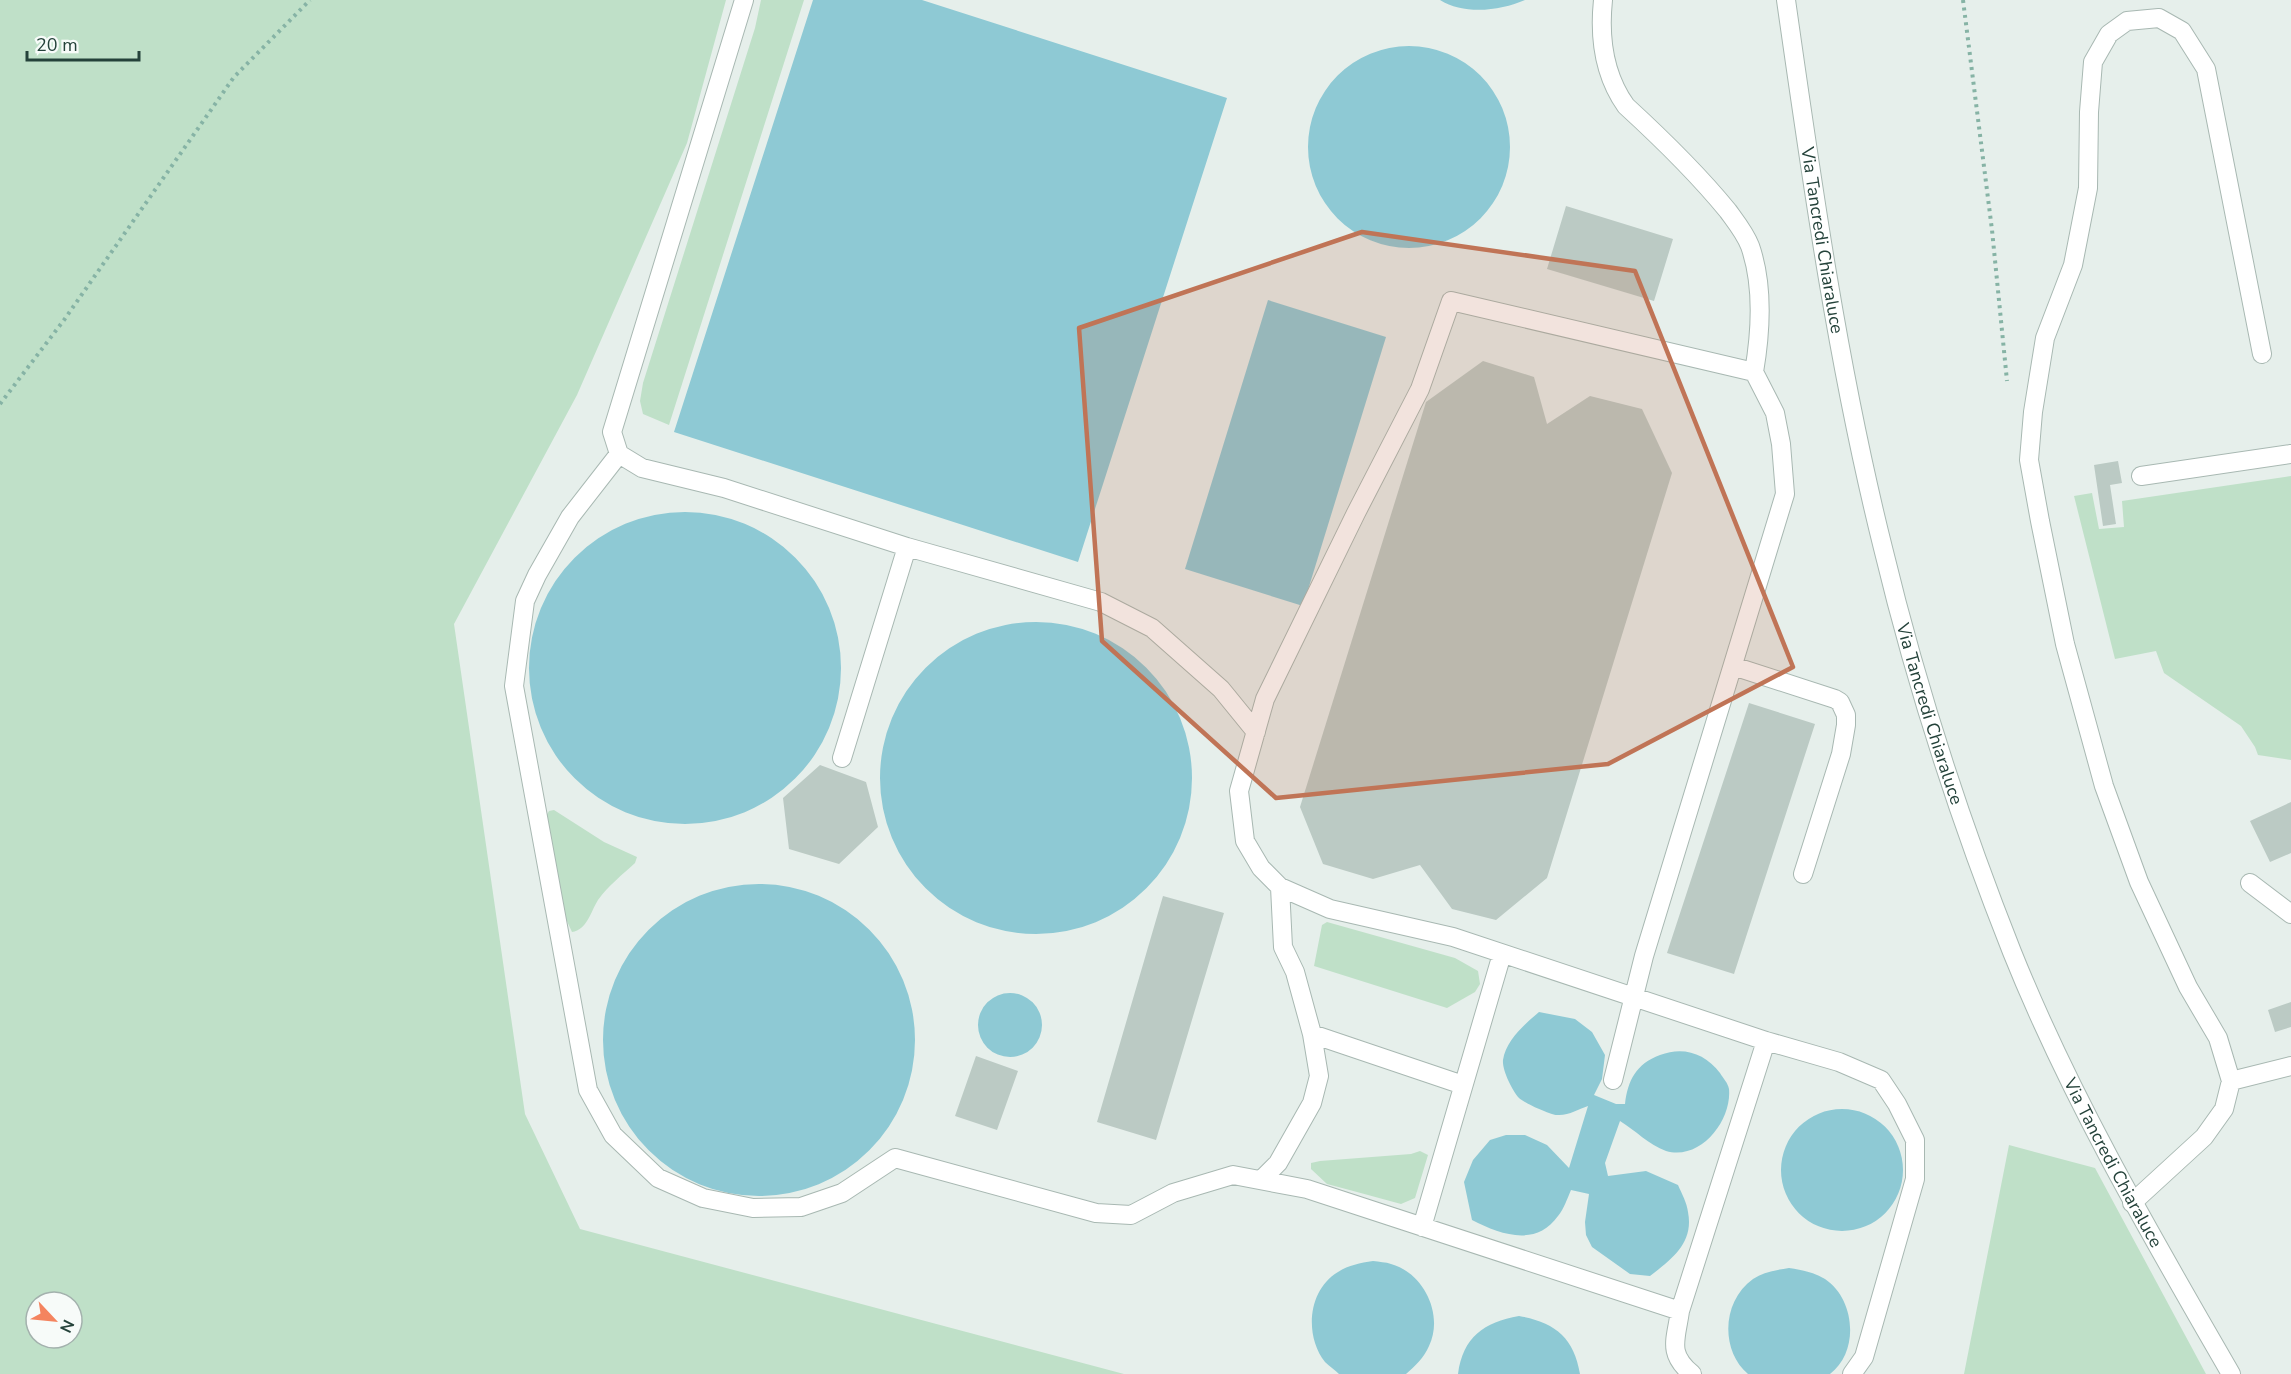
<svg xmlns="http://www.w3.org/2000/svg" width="2291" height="1374" font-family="'Nunito Sans',sans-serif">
  <rect width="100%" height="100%" fill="#e6efeb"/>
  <!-- green -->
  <path fill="#bfe0c8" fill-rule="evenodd" d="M0,0H726L687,143L577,395L454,624L525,1114L580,1229L1124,1374H0ZM36,1302H72V1338H36Z
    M761,0H804L669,425L643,414L640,401L643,383L755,28Z
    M2291,476V760L2258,755L2255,747L2241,726L2164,673L2156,651L2115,659L2074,496L2092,493L2099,529L2124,527L2122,501Z
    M554,810L604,842L637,857L635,863C623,874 608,886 598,900C591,911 587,930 572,932L566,919L545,818L549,811Z
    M1327,922L1455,958L1478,971L1480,984L1475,992L1447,1008L1314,966L1322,925Z
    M2009,1145L2095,1168L2206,1374H1964Z
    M1420,1151L1428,1155L1415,1198L1401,1204L1357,1192L1327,1184L1311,1169V1163L1320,1161L1411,1154Z"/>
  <!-- water -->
  <path fill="#8ec9d4" d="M813,0H922L1227,98L1078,562L674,432Z
    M1440,0H1525C1500,11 1464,15 1440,0Z
    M1308 147a101 101 0 1 1 202 0a101 101 0 1 1-202 0Z
    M1268,300L1386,337L1303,606L1185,569Z
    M529 668a156 156 0 1 1 312 0a156 156 0 1 1-312 0Z
    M880 778a156 156 0 1 1 312 0a156 156 0 1 1-312 0Z
    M603 1040a156 156 0 1 1 312 0a156 156 0 1 1-312 0Z
    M978 1025a32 32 0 1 1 64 0a32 32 0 1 1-64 0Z
    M1539,1012L1575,1019L1592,1032L1605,1055L1602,1079L1594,1095L1616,1104H1625C1628,1080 1636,1064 1660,1055C1683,1046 1705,1053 1720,1073C1723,1078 1728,1083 1729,1089C1732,1120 1701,1161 1666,1151C1649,1145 1635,1130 1620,1121L1605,1163L1608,1176L1646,1171L1678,1185C1682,1194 1687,1203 1688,1212C1694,1243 1672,1259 1650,1276L1630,1274L1592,1247L1586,1235L1585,1222L1589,1194L1571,1190C1567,1199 1564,1209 1558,1216C1536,1247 1501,1235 1472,1220L1464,1182L1473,1160L1490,1140L1506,1135H1525L1547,1145L1569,1168L1588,1106C1579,1109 1568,1116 1557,1115C1551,1115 1524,1103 1519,1098C1512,1090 1502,1070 1503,1060C1506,1040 1525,1024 1539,1012Z
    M1781 1170a61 61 0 1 1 122 0a61 61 0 1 1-122 0Z
    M1373,1261C1379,1262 1386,1262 1391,1264C1424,1273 1444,1315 1429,1346C1424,1358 1415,1366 1406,1374H1339C1335,1370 1329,1366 1325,1362C1304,1335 1308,1290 1338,1272C1349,1265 1360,1263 1373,1261Z
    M1789,1268C1802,1270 1813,1272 1825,1279C1855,1299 1860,1351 1830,1374H1748C1720,1350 1722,1301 1753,1279C1764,1272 1776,1270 1789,1268Z
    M1519,1316C1554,1322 1574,1337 1580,1374H1458C1463,1337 1484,1322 1519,1316Z"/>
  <!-- building -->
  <path fill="#bbcac4" d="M1566,206L1673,239L1654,301L1547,269Z
    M1483,361L1534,377L1547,424L1590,396L1642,409L1672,473L1547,878L1496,920L1452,909L1420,865L1373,879L1323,864L1300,807L1426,402Z
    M2118,461L2122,483L2110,485L2116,524L2103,526L2094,465Z
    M1749,703L1815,724L1734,974L1667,953Z
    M820,765L866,782L878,827L839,864L789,849L783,798Z
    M2291,802V853L2270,862L2250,821Z
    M1163,896L1224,913L1156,1140L1097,1122Z
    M2291,1002V1027L2275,1032L2268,1010Z
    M976,1056L1018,1071L997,1130L955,1116Z"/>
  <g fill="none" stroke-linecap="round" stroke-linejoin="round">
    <!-- service casing -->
    <g stroke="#a8b8b2" stroke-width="20">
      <path id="service" d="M744,0L612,432L619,454L642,468L724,488L907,547L1101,602L1152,628L1221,689L1256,732
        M1603,0C1599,38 1604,75 1626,106C1662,139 1697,173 1728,211C1736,222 1745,233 1750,246C1764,286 1761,331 1754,372
        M619,454L570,517L537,575L525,601L514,686L588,1090L613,1135L658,1178L703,1198L753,1208L801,1207L842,1193L895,1158L1096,1213L1131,1215L1173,1193L1233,1175L1307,1189L1680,1311
        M2141,476L2291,454
        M1733,666L1835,699L1840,702L1846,715V725L1841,754L1803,874
        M842,758L907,547
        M2250,883L2291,914
        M1312,1034L1463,1085
        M1613,1080L1644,956L1785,494L1781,444L1775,413L1754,372L1451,301L1420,389L1356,513L1265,699L1239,791L1245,841L1261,868L1280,887L1330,909L1453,937L1766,1041L1839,1062L1881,1080L1897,1104L1915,1140V1179L1864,1357L1852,1374
        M2231,1081L2291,1066
        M1261,1180L1278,1163L1312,1103L1319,1076L1312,1034L1295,972L1283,947L1280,887
        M2132,1203L2204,1137L2224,1109L2231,1081L2218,1038L2188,987L2139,882L2104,786L2065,644L2040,521L2029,460L2033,412L2045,338L2073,265L2088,188L2089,112L2093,62L2109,34L2127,21L2159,18L2182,31L2206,69L2262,354
        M1422,1227L1502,954
        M1692,1374C1667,1353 1676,1340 1680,1311L1766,1041"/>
    </g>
    <!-- tertiary casing -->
    <g stroke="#a8b8b2" stroke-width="20">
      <g id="tertiary">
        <path id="s1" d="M1786,0C1812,183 1838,368 1883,548C1916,685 1960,821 2012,952C2071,1099 2152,1237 2231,1374"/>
      </g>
    </g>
    <!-- path -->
    <path stroke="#86b3a5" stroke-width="4" stroke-dasharray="3 4.5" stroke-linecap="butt" d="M1963,0L1992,230L2007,381
      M0,404L64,320L234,77L310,0"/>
    <!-- service -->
    <use href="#service" stroke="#fff" stroke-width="18"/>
    <!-- tertiary -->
    <use href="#tertiary" stroke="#fff" stroke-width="18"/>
  </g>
  <!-- marked area -->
  <path fill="#c07456" fill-opacity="0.2" stroke="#c07456" stroke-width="4.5" stroke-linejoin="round" d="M1362,232L1635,271L1793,667L1608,764L1276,798L1102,641L1079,328Z"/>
  <g text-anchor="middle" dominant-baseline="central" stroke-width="4.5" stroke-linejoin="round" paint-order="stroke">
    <!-- street labels -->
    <g font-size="18" fill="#24423a" stroke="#f7fbf9">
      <text stroke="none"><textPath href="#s1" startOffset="243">Via Tancredi Chiaraluce</textPath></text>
      <text stroke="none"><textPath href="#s1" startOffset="729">Via Tancredi Chiaraluce</textPath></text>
      <text stroke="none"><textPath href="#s1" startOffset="1215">Via Tancredi Chiaraluce</textPath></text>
    </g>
  </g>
  <!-- north arrow -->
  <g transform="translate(54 1320) rotate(116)"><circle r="28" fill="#f7fbf9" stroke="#a3b1ad" stroke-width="1.5"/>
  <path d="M0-4.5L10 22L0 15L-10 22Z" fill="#f4845f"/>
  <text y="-9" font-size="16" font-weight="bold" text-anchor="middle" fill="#24423a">N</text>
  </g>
  <!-- scale -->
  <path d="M27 51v9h112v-9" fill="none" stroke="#24423a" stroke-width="3"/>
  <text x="36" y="51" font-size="18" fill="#24423a" stroke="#f7fbf9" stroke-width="4.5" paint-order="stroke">20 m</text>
</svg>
